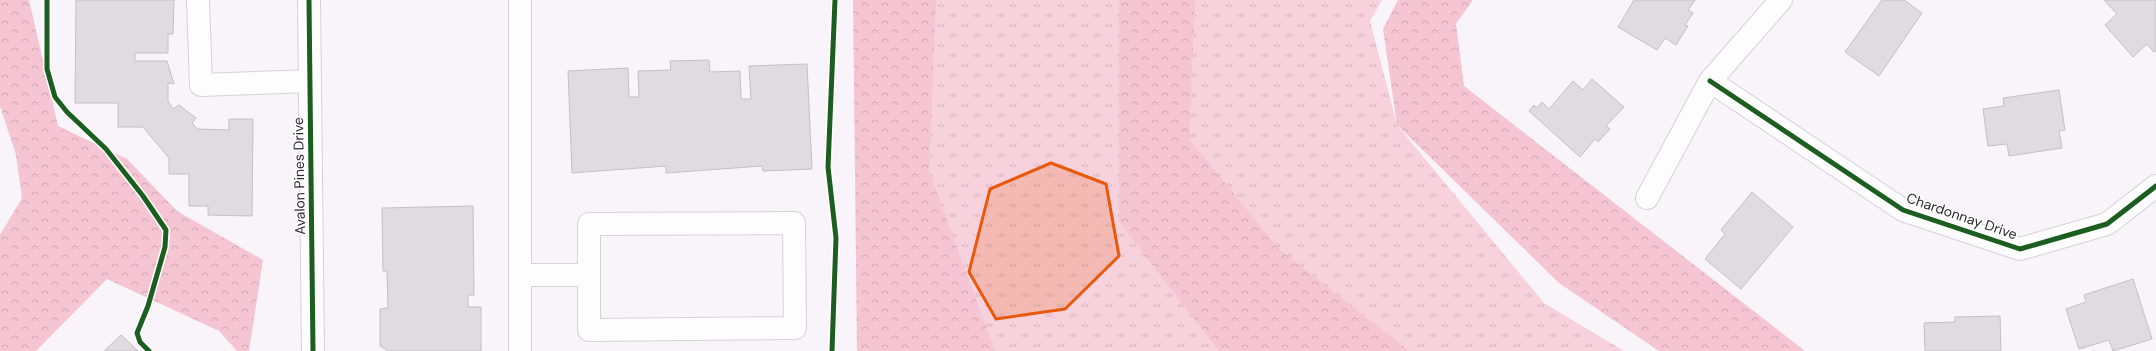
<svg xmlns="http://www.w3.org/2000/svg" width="2156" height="351" font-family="'DM Sans',sans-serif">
  <defs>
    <pattern id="grass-tufts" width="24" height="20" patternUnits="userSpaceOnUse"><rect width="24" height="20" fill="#f7d1dc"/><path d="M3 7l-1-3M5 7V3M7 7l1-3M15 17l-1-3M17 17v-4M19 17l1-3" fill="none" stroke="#d4b3bd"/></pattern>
    <pattern id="forest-crowns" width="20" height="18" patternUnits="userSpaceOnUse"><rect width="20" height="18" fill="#f5c5d3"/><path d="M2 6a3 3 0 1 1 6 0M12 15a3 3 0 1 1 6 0" fill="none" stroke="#d2a9b5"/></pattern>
  </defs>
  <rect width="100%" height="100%" fill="#f9f3fa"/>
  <!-- grass -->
  <path fill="url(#grass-tufts)" d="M906,0H1382L1370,21L1397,125L1544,303L1624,351H960L906,173Z"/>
  <!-- forest -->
  <path fill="url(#forest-crowns)" d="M0,0H29L58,126L127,159L177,211L263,260L249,351H237L219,331L107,279L36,351H0V235L22,198L16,155L0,106Z
    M853,0H936L929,171L995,351H857Z
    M1119,0H1195L1189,139L1280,250L1409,351H1219L1119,222Z
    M1398,0H1473L1456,24L1464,86L1805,351H1659L1559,283L1397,125L1383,29Z"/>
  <!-- building -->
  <path fill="#e0dbdf" stroke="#c5c0c4" d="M76,0H174L173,34H168V53H135V61H167L174,84L168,83V101L173,109L179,105L196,118L192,123L197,129L229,130V119H253L252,216L208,215V206H189V174H169V158L143,127H118V103H75Z
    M1634,0H1695L1688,10L1693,13L1685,25L1688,26L1676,45L1665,38L1657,50L1618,27Z
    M1882,0H1904L1922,13L1879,76L1845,52Z
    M2104,0H2156V51L2154,52L2147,44L2133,57L2105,25L2117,14Z
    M709,60L710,72L740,71L741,99H751L749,66L807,64L812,169L763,171L762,166L666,173V166L572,173L568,71L628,68L629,97H639L638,71L671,70L670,61Z
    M1592,79L1624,107L1606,126L1610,129L1598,142L1595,139L1580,157L1529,111L1534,105L1537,108L1542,102L1549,109L1573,81L1583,90Z
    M2059,90L2065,130L2059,131L2062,148L2009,156L2007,144L1988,146L1983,109L2004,106L2003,98Z
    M1752,192L1793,227L1741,289L1705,259L1725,234L1721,230Z
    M473,206L474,295H468V307H481V351H388L380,346V309L388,308L387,271H383L382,208Z
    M2133,279L2152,339L2113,351L2109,340L2079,349L2066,309L2086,302L2084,295Z
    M2000,316L2001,351H1925L1924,323L1955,322V317Z
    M121,335L138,351H104Z"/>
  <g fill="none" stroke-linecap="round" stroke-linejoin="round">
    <!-- minor casing -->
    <g stroke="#d6d1d7" stroke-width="24">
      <path id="minor" d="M198,0L201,85L310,81
        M309,0L313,351
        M520,0V351
        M1710,81L1903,210L2020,249L2107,224L2156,186
        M1647,198L1710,81L1781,0
        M520,275H589V330L795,328L794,223L589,224V275"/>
    </g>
    <!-- minor -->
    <use href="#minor" stroke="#fefdfe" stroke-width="22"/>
    <!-- cycleway casing -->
    <g stroke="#fff" stroke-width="8">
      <path id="cycleway" d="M47,0V69L55,97L67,112L106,149L143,196L166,230L165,247L148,306L137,333L140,342L149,351
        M309,0L313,351
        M1710,81L1903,210L2020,249L2107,224L2156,186
        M832,351L836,238L828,167L835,0"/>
    </g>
    <!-- cycleway -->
    <use href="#cycleway" stroke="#1b5e20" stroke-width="5"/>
  </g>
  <!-- marked area -->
  <path fill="#e8590c" fill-opacity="0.2" stroke="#e8590c" stroke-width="3" stroke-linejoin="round" d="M1051,163L1106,184L1119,256L1065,309L996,319L969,272L990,189Z"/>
  <g text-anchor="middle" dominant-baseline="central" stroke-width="3" stroke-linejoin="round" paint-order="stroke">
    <!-- street labels -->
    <g font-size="14" fill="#2c282d" stroke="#fff">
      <text transform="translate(299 176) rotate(-91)">Avalon Pines Drive</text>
      <text transform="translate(1962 216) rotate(19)">Chardonnay Drive</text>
    </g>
  </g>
</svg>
